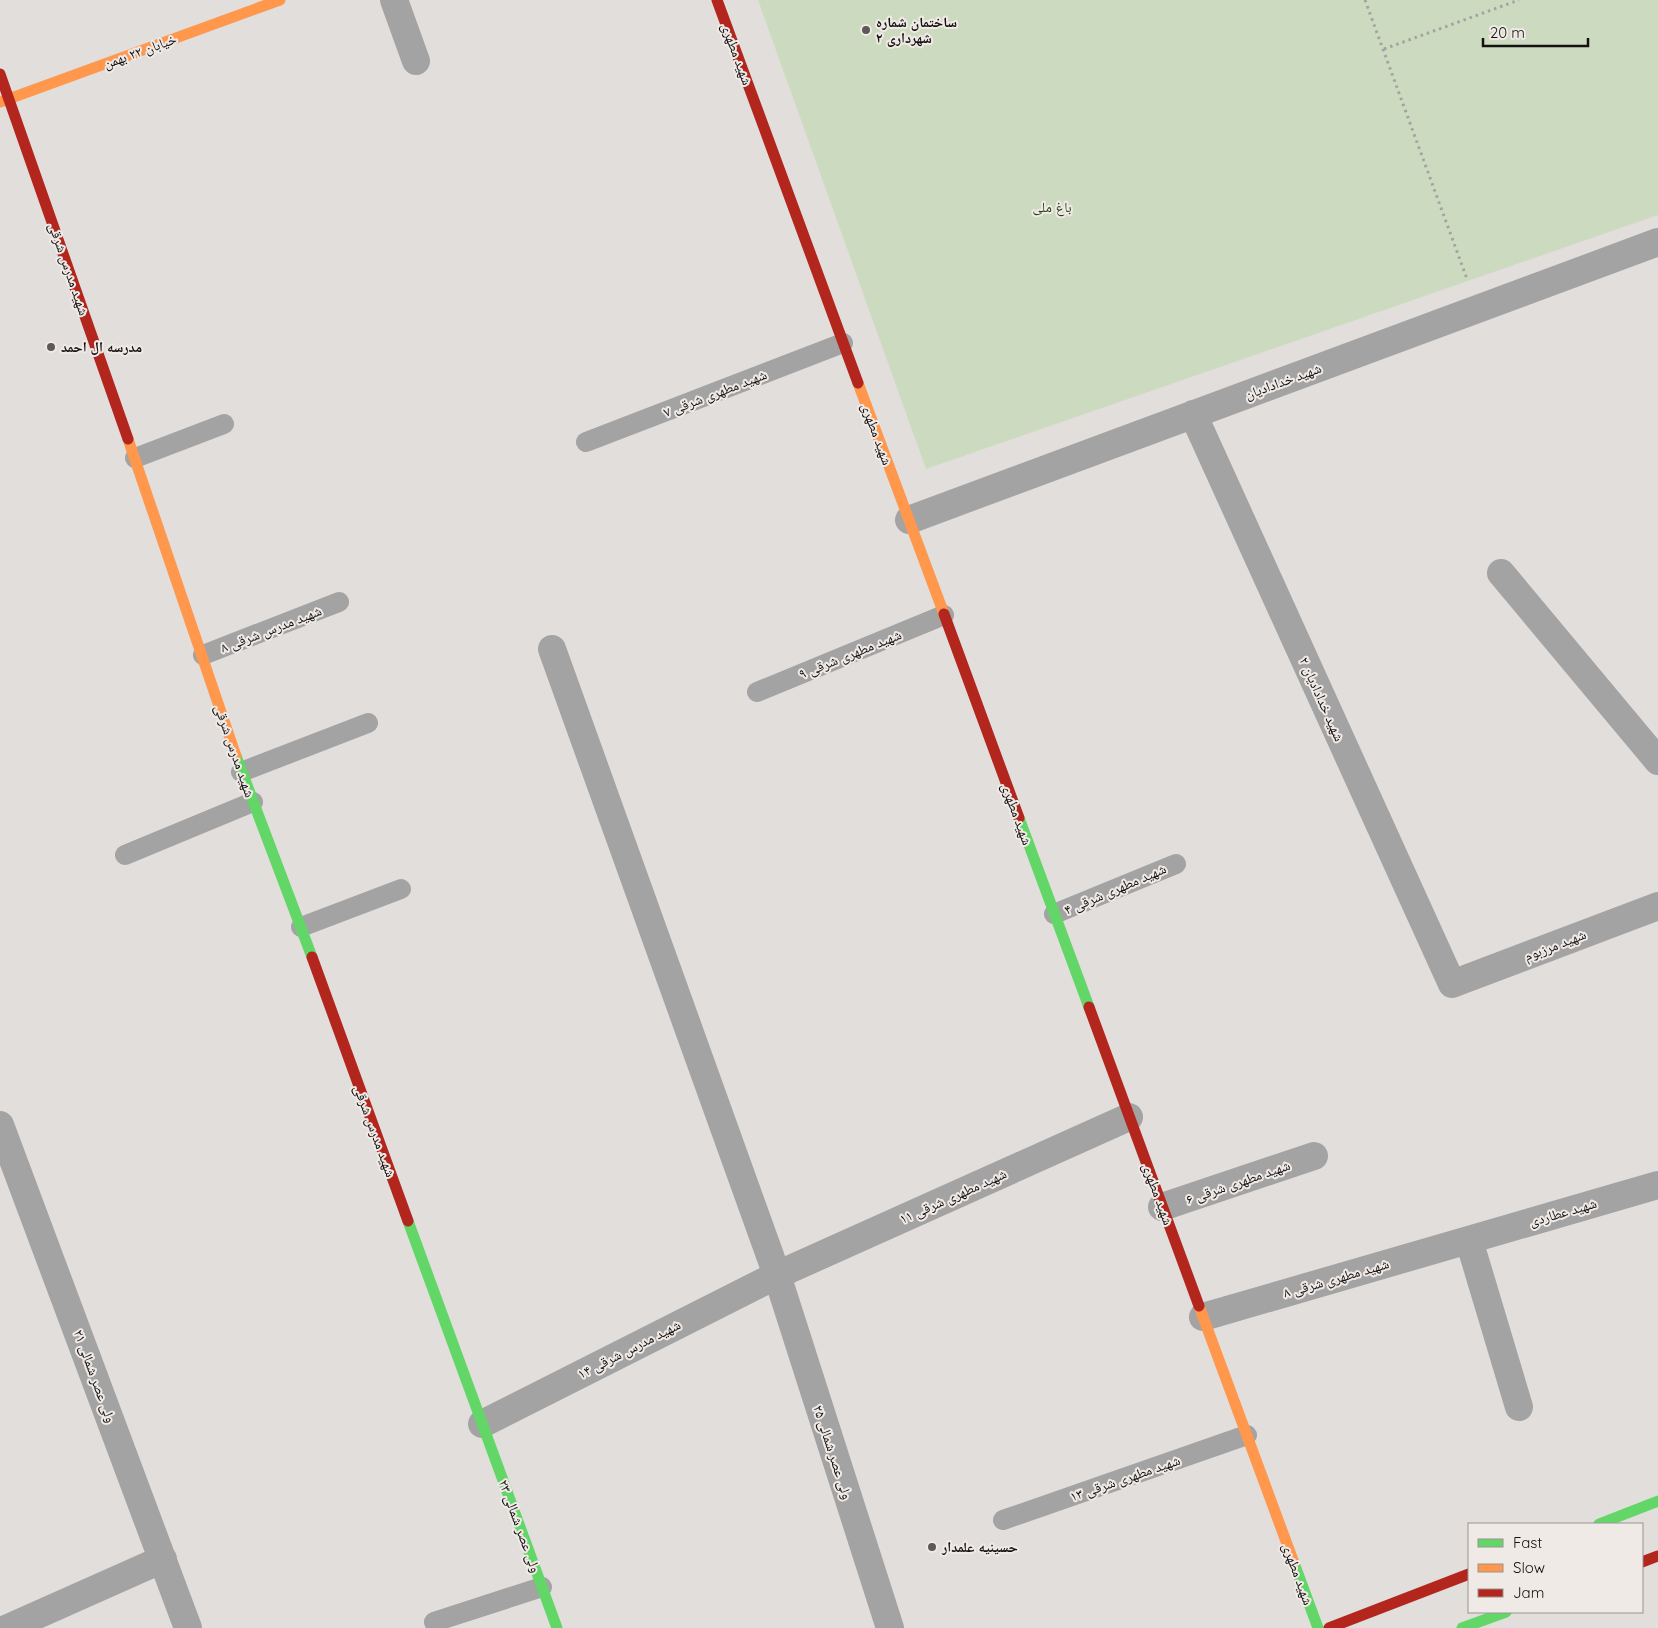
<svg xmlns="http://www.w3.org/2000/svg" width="1658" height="1628" font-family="Quicksand,'Noto Naskh Arabic',sans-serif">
  <rect width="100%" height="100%" fill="#e1dedc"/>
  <!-- green -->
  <path fill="#ccdbbf" d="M758,0H1658V215L926,469Z"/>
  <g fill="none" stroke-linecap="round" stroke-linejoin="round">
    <!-- path -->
    <path stroke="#a5a3a2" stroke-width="3" stroke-dasharray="2.5 4" stroke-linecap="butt" d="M1365,0L1467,279
      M1384,49L1519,0"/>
    <!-- lane -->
    <path stroke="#a3a3a3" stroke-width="20" d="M586,442L843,343
      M135,458L224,424
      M203,655L339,602
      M757,692L944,615
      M241,772L368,723
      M125,855L253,802
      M1054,914L1176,864
      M301,927L401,889
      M1003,1520L1247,1435
      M434,1622L542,1587"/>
    <!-- street -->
    <path stroke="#a3a3a3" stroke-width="28" d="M394,0L416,61
      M1193,414L1452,984L1658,906
      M909,520L1658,242
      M1501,573L1658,761
      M552,649L777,1275L890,1628
      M0,1125L188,1628
      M1162,1207L1314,1156
      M1469,1240L1519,1407
      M1203,1317L1658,1185
      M482,1424L777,1275L1129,1117
      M8,1628L163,1559"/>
    <!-- fast -->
    <path stroke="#63d668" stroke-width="11" d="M236,756L312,957
      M1019,818L1089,1007
      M408,1221L557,1628
      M1599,1524L1658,1501
      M1294,1563L1318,1628
      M1462,1628L1506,1612"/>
    <!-- slow -->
    <path stroke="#ff974d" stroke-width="11" d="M0,102L280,0
      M858,383L944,614
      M128,439L236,756
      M1199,1306L1294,1563"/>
    <!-- jam -->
    <path stroke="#b3261e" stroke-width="11" d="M717,0L858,383
      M0,74L128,439
      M944,614L1019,818
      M312,957L408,1221
      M1089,1007L1199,1306
      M1642,1562L1658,1556
      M1329,1628L1469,1574"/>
  </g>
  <!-- markers -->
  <g fill="#5c5958" stroke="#f0eae7" stroke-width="2">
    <circle cx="866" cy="30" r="5"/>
    <circle cx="51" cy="347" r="5"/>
    <circle cx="932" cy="1547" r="5"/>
  </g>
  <g text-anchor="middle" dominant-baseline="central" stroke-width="4" stroke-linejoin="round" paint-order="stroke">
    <!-- poi labels -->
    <g font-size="14" font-weight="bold" fill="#141211" stroke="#f0eae7" text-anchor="start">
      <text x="876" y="22">ساختمان شماره<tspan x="876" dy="16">۲ شهرداری</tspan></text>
      <text x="61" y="347">مدرسه ال احمد</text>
      <text x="942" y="1547">حسینیه علمدار</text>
    </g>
    <!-- street labels -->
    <g font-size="14" fill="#141211" stroke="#f0eae7">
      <text transform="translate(140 51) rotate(-20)">خیابان ۲۲ بهمن</text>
      <text transform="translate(737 54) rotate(70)">شهید مطهری</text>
      <text transform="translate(69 269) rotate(71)">شهید مدرس شرقی</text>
      <text transform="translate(1283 381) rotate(-20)">شهید خدادادیان</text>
      <text transform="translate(715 393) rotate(-21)">شهید مطهری شرقی ۷</text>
      <text transform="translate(877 434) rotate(70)">شهید مطهری</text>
      <text transform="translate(271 629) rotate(-21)">شهید مدرس شرقی ۸</text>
      <text transform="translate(850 654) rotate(-22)">شهید مطهری شرقی ۹</text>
      <text transform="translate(1322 699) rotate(66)">شهید خدادادیان ۲</text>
      <text transform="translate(235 751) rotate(71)">شهید مدرس شرقی</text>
      <text transform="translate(1017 814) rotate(70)">شهید مطهری</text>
      <text transform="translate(1115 889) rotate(-23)">شهید مطهری شرقی ۴</text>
      <text transform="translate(1555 945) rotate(-21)">شهید مرزبوم</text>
      <text transform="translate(375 1131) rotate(70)">شهید مدرس شرقی</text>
      <text transform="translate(1238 1182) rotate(-19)">شهید مطهری شرقی ۶</text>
      <text transform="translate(1158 1194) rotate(70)">شهید مطهری</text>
      <text transform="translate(953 1196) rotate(-24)">شهید مطهری شرقی ۱۱</text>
      <text transform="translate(1563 1212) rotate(-16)">شهید عطاردی</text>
      <text transform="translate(1336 1278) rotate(-16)">شهید مطهری شرقی ۸</text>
      <text transform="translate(629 1349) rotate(-27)">شهید مدرس شرقی ۱۴</text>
      <text transform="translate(95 1376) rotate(70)">ولی عصر شمالی ۲۱</text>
      <text transform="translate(833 1452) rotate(72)">ولی عصر شمالی ۲۵</text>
      <text transform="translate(1125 1478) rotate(-19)">شهید مطهری شرقی ۱۳</text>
      <text transform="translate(520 1526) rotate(70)">ولی عصر شمالی ۲۳</text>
      <text transform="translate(1298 1574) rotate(70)">شهید مطهری</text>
    </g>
    <!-- park labels -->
    <g font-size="14" fill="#263f11" stroke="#f0eae7">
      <text x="1052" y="207">باغ ملی</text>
    </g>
  </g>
  <!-- legend -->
  <rect x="1468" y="1523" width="175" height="90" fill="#f0eae7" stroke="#989491"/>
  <rect x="1478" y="1539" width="25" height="8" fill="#63d668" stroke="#989491"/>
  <text x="1513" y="1548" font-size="15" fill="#141211">Fast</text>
  <rect x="1478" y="1564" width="25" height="8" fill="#ff974d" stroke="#989491"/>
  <text x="1513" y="1573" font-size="15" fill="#141211">Slow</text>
  <rect x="1478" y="1589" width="25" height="8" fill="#b3261e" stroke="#989491"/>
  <text x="1513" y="1598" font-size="15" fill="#141211">Jam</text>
  <!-- scale -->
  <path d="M1483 38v8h105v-8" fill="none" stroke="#141211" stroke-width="2.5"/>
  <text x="1490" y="38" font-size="15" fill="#141211" stroke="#f0eae7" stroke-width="4" paint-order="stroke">20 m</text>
</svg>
